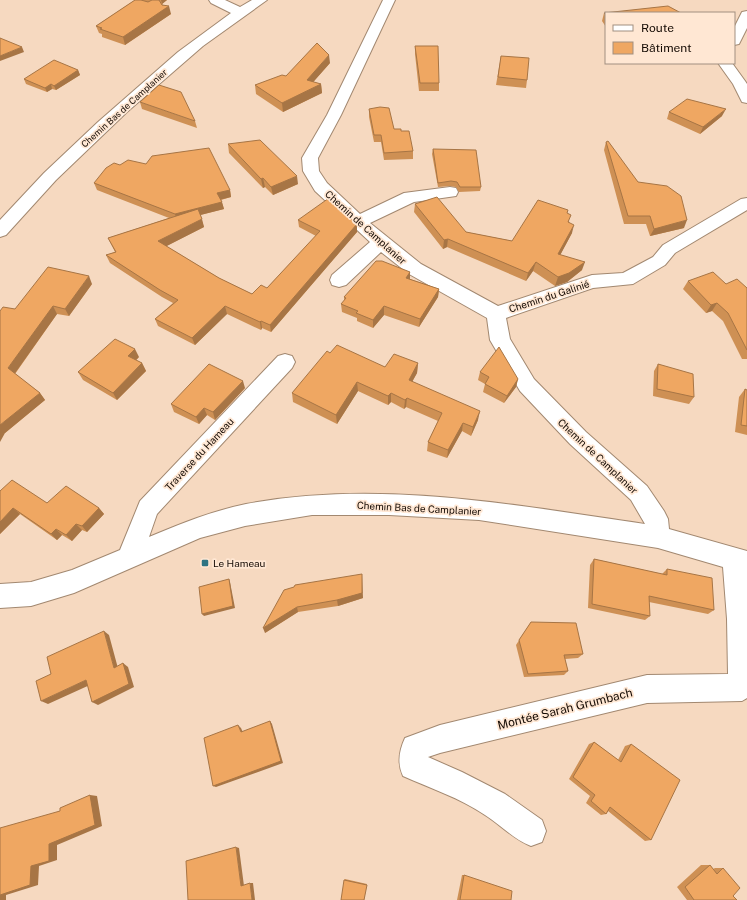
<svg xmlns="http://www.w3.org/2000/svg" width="747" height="900" font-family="'Public Sans',sans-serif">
  <rect width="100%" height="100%" fill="#f6d9c0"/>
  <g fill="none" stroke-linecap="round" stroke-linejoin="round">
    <!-- minor casing -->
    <g stroke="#a28870" stroke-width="2">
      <path id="minor" d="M209,0H225L240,7L252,0H267L203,46L127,112L56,180L6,235L0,237V220L44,173L98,122L178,52L231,13L211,3Z
        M383,0H395L341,115L318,158L319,171L327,183L360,214L404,193L450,187L456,188L458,192L456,196L414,202L370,223L421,264L498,306L592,275L623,273L653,257L663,245L741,199L747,198V210L675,253L665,265L633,284L593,288L506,318L510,339L534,379L586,432L647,486L664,511L668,519L669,529L747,551V698L742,701L647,703L440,753L428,757L462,772L505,794L542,820L546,831L542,842L531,846C513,839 501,825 485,815C460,798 430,788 403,776C397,763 399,751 405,738L440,725L647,675L728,674L727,619L723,567L658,548L479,520L389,515H312L245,526L200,538L74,593L31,606L0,608V584L31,582L72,570L120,550L140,501L278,356L285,354L292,356L295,362L292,368L157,514L149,537C180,524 212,511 246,504C378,479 514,505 645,524L631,500L570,444L520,391L490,340L487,318L409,274L381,252L346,285L339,287L332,285L330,280L332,275L370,242L315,191L303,171L302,158L327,115Z
        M747,11V28L739,44L734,45V28L742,12Z
        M718,63H732L745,81L747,84V103L742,102L733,84Z"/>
    </g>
    <!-- minor -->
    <use href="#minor" fill="#fff" fill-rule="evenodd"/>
  </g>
  <!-- wall -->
  <path fill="#ce9054" d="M135,0H167L162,4L171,14L125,45L102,37V34L99,33L96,26Z
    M604,13H606V27L602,21Z
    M415,46L439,83V91H419L415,54Z
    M501,56L527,80L526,88L496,85Z
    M330,63L313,82L321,84L322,93L283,112L256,94L255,85Z
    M78,70L80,75L56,90L52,89L47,92L26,84L24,79Z
    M140,102L195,121L197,128L142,109Z
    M369,109L394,129L401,131L413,151V159L384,160L381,142H374L369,117Z
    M669,112L722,116L700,134L667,119Z
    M606,142L638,182L684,228L650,236L646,224H624L604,150Z
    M228,144L298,184L273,195L265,187L263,188L229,153Z
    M433,149L481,187L480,191L459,192L456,187L450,186L438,187L432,154Z
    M120,165L230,190L231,197L221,200L224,209L200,215L204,227L166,246L219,278L252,294L267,288L316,236L299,227L298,220L357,224V232L271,332L262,328L261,330L227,314L195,345L158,326L155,319L173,303L162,297L110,263L106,255L115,252L108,238L169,218L97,190L94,183Z
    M415,204L466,232L512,241L567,213L572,233L560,255L582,270L567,282L555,286L533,271L526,281L447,247L443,249L414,212Z
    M410,272V279L439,289L438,297L419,327L384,315L373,328L357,321V318L342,312L341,304L344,301V297Z
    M688,281L726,284L747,288V359H742L723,321L712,311L706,313L683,289Z
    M92,284L69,316L57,314L15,374L40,393L45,400L5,433L15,309Z
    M330,353L385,367L418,363L417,373L412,382L478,420L471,436L462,431L447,458L427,451L428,442L438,421L406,407L404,409L391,402L388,405L358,391L337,424L293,402L292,393Z
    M139,357L136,360L142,363L146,371L117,400L83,380L78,372Z
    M658,364L694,397L689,404L653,396L654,371Z
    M480,372L518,379L516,387L504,403L483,392L485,384L478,380Z
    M245,388L215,420L207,415L199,424L174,412L171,404Z
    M745,389L747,390V435L735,432L739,397Z
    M0,491L47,503L99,508L104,514L87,532L82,530L72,541L62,535L57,540L20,514L0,534Z
    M594,559L662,574L667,569L714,610L708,614L649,602L650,616L645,620L588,608L590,565Z
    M294,587L363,598L338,606L298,612L265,633Z
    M531,622L583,654L578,658L565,659L568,671L564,675L524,677L516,645Z
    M594,742L618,760L625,746L631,744L651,840L645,841L608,811L606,814L601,815L586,803L590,796L569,779L589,744Z
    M701,865H710L713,869L715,868H723L733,896L737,900H687L677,887Z
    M462,875H464L511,900H457Z
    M345,879L367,884L364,900L344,880Z"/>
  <!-- shaded-wall -->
  <path fill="#a77545" d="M161,0H167L162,4Z
    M169,6L171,14L125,45L123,37Z
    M22,47L24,52L0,61V56Z
    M329,55L330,63L308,88L307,80Z
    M78,70L80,75L56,90L54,86Z
    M51,84L52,89L47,92L45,88Z
    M321,84L322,93L283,112L282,103Z
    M726,109L722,116L700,134L703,127Z
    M297,176L298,184L273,195L271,187Z
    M263,178L265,187L263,188L261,179Z
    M230,190L231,197L219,200L217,193Z
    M222,202L224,209L177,221L175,214Z
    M202,219L204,227L161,249L158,241Z
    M687,220L684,228L650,236L654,229Z
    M357,224V232L271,332L270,325Z
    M574,225L572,233L556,263L558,254Z
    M448,239L447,247L443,249L444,240Z
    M536,262L533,271L526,281L528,273Z
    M585,262L582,270L567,282L555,286L558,277Z
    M410,272V280L406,278Z
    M89,276L92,284L69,316L65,309Z
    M439,289L438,297L419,327L420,319Z
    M717,303L712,311L706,313L711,305Z
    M53,306L57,314L13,376L8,368Z
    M225,306L227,314L195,345L192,338Z
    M384,306V315L373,328V320Z
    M261,321L262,328L261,330L260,322Z
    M135,349L139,357L132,364L128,356Z
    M142,363L146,371L117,400L113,393Z
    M418,363L417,373L408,389L409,380Z
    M518,379L516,387L504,403L507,396Z
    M243,381L245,388L215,420L213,412Z
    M357,382L358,391L337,424L336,415Z
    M40,393L45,400L5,433L0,442V425Z
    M391,393V402L388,405V396Z
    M407,398L406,407L404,409L405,400Z
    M204,408L207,415L199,424L196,417Z
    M480,411L478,420L471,436L473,427Z
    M463,423L462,431L447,458L448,450Z
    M13,508L20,514L0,534V522Z
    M99,508L104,514L87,532L82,526Z
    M76,524L82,530L72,541L66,535Z
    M56,529L62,535L57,540L51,534Z
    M362,574L363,598L338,606L337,600Z
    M229,579L230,582L235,608L204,616L202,614Z
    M297,607L298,612L265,633L263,628Z
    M104,631L109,635L119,672L114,668Z
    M123,663L128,667L134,687L98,705L92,702Z
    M86,680L92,684L48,704L41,701Z
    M270,721L272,724L283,763L216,787L213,786Z
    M238,725L241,728L244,735L241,732Z
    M90,795L97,796L102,826L57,845V860L39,866L38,885L6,895V900H0V895L31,866Z
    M236,847L239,848L244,886H241Z
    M250,883H253L255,900H252Z"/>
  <!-- building -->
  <path fill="#efa762" stroke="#a77545" d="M135,0H141L148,2L152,0H159L162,5L169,6L123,37L100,29L102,28L96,26Z
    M668,6L681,13H606V15L604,13Z
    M0,38L22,47L0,56Z
    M317,43L329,55L307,80L321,84L282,103L255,85L282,75L286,76Z
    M415,46H438L439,83H420Z
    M501,56L529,58L527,80L498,77Z
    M54,60L78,70L54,86L51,84L45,88L24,79Z
    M159,85L181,92L195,121L140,102Z
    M687,99L726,109L703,127L669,112Z
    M380,107L389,108L394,129H401V131H409L413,151L384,153L381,135H374L369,109Z
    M260,140L297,176L271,187L263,178L261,179L228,144Z
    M608,141L638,182L667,186L681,196L687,220L654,229L650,216H628L606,142Z
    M209,148L230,190L217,193L222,202L175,214L94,183L106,168L114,163L120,165L128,160L146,164L152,156Z
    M433,149L476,150L481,187H460L457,182L451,181L438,183Z
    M437,197L466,232L512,241L538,200L568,210L567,213L571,215L568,222L574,225L558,254L585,262L569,273L558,277L536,262L528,273L448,239L444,240L415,204Z
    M329,198L357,224L270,325L261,321L260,322L225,306L192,338L155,319L178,300L160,290L106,255L116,252L108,238L198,209L202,219L158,241L219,278L252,294L261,285L267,288L320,231L298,220Z
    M376,261H382L410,272L406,278L439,289L420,319L384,306L373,320L356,313L358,311L341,304L346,298L344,297Z
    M48,267L89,276L65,309L53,306L8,368L40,393L0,425V311L3,307L15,309Z
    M713,272L726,284L737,279L747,288V350L728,313L717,303L711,305L688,281Z
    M115,339L135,349L128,356L142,363L113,393L78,372Z
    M337,345L385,367L394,354L418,363L409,380L480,411L473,427L463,423L448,450L428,442L442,413L407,398L405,400L391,393L388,396L357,382L336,415L292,393L327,351L330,353Z
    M499,347L518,379L507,396L485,384L489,377L480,372Z
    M209,364L243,381L213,412L204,408L196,417L171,404Z
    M658,364L693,374L694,397L657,389Z
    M745,389L747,390V426L741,425Z
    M12,480L47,503L66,486L99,508L82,526L76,524L66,535L56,529L51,534L13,508L0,522V491Z
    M594,559L667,575V569L712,578L714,610L649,596L650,616L592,604Z
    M362,574V593L337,600L297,607L263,628L284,590L294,587L295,585Z
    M229,579L233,606L202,614L199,587Z
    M531,622L576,623L583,654L564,655L568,671L528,674L519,640Z
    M104,631L114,668L123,663L129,684L92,702L86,680L41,701L36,681L51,674L47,657Z
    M270,721L281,761L213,786L204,738L238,725L241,732Z
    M594,742L621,762L631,744L680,780L651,840L610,807L606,814L591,801L595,795L573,777Z
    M90,795L95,825L49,844V861L31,866L30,885L0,895V828L60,811V808Z
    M236,847L241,886L250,883L252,900H188L186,861Z
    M710,865L717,874L723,868L740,888L733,896L737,900H694L685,887Z
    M464,875L512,891L511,900H460Z
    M344,880L367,885L364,900H341Z"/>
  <!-- markers -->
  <rect fill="#2f7482" stroke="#ffe7d3" stroke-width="1.5" x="201" y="559" width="8" height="8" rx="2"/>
  <g text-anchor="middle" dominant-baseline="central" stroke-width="3.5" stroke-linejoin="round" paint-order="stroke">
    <!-- far-street labels -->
    <g font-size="9" fill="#150b04" stroke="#ffe7d3">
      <text transform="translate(124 108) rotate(-42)">Chemin Bas de Camplanier</text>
    </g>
    <!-- street labels -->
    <g font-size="10" fill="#150b04" stroke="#ffe7d3">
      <text transform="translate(366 227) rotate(42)">Chemin de Camplanier</text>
      <text transform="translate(549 296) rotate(-18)">Chemin du Galinié</text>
      <text transform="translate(199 454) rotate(-47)">Traverse du Hameau</text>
      <text transform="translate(598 456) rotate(43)">Chemin de Camplanier</text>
      <text transform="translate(419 508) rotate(3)">Chemin Bas de Camplanier</text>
    </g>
    <!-- poi labels -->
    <g font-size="10" fill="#150b04" stroke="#ffe7d3" text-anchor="start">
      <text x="213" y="563">Le Hameau</text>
    </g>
    <!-- near-street labels -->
    <g font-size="12" fill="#150b04" stroke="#ffe7d3">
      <text transform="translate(565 709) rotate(-14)">Montée Sarah Grumbach</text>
    </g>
  </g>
  <!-- legend -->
  <rect x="605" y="12" width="130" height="52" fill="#ffe7d3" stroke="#a18f80"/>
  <rect x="613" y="25" width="20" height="6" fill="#ffffff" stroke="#a18f80"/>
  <text x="641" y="32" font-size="12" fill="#150b04">Route</text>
  <rect x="613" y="42" width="20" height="12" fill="#efa762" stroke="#a18f80"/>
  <text x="641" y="52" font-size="12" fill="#150b04">Bâtiment</text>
</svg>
